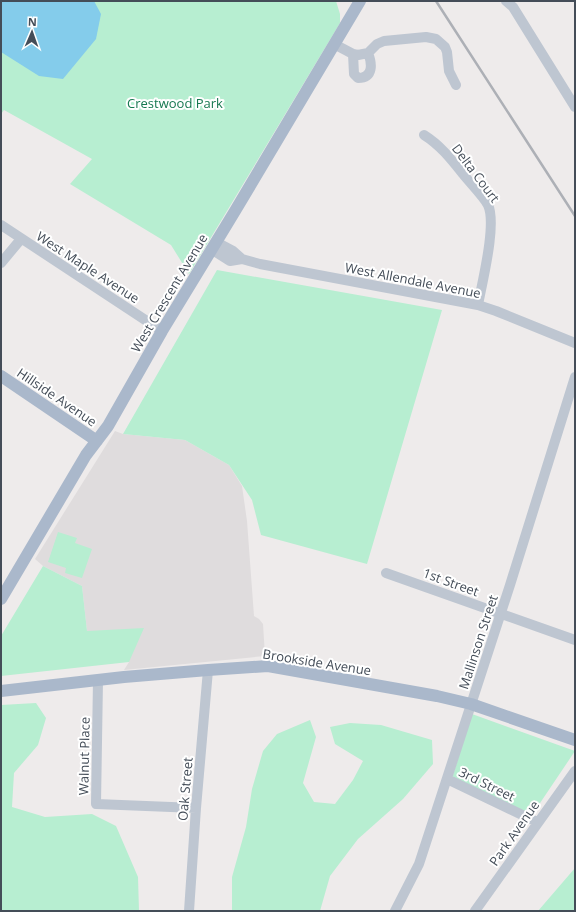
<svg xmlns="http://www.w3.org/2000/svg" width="576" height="912" font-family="'Open Sans',sans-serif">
  <rect width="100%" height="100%" fill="#eeebeb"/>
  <!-- education -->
  <path fill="#dfdcdd" d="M115,431L123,434L185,440L229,465L242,486L247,521L254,616L259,619L263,624L265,656L124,670L129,662L87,631L82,586L43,566L35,559Z"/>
  <!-- green -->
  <path fill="#b7eed1" d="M1,1H336L340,14V23L189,274L171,245L70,184L92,159L4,110L1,114Z
    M217,270L442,310L367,564L261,535L252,500L229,465L185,440L123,434Z
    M58,532L77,538L75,543L92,549L82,578L65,573L66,568L48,562Z
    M43,566L82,586L87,631L144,628L129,662L1,676V636Z
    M36,703L46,718L38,745L14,773L12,807L45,817L92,814L116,826L138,877L139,911H1V705Z
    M472,714L575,751L532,815L452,778Z
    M310,720L316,737L303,783L314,802L335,804L353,780L363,761L335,744L330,727L350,723L381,725L432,740L433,764L403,799L358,839L330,876L320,911H232V877L246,827L252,789L263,751L277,734Z
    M575,868V911H538Z"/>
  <!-- water -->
  <path fill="#84cceb" d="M1,1H94L101,14L96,39L63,79L39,76L1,52Z"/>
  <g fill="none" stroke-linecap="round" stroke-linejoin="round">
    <!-- minor -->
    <path stroke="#bec6d1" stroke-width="10" d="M506,1L513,7L575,107
      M334,44L353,54L358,55L368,53L377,44L384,41L426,37L436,39L445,47L447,52L449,71L456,85
      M353,54L354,74L358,78C374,78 372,63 368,53
      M424,135C440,145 451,159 463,174C470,183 483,196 488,205C497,224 482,283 478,305
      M1,225L162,331
      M216,242L233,251L242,259L260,264L478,305L496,311L575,343
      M211,249L230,261L242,259
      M1,263L21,239
      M386,573L575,640
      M98,680L96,804L196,808
      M447,779L537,822
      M189,911L196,808L208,670
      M395,911L419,864L510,585L575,377
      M475,911L575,771"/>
    <!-- major -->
    <path stroke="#aab8cb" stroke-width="12" d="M1,376L97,441
      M1,599L86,455L108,426L162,331L235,211L360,1
      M1,691L124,677L208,670L268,666L437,696L471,704L575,740"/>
    <!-- rail -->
    <path stroke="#adb0b6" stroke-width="2.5" d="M436,1L575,216"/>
  </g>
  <g text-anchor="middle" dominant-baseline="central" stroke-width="4" stroke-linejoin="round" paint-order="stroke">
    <!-- park labels -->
    <g font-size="13" fill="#167850" stroke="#fff">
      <text x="175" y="103">Crestwood Park</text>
    </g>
    <!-- street labels -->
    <g font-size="13" fill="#444d58" stroke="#fff">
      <text transform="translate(476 173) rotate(53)">Delta Court</text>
      <text transform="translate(88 267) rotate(33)">West Maple Avenue</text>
      <text transform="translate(413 280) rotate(11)">West Allendale Avenue</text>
      <text transform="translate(169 293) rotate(-59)">West Crescent Avenue</text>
      <text transform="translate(57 397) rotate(34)">Hillside Avenue</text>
      <text transform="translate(451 582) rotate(20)">1st Street</text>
      <text transform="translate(478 642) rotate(-72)">Mallinson Street</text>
      <text transform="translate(317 662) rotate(9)">Brookside Avenue</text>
      <text transform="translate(84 756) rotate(-89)">Walnut Place</text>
      <text transform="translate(487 784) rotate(26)">3rd Street</text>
      <text transform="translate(185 789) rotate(-85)">Oak Street</text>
      <text transform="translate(514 833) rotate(-55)">Park Avenue</text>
    </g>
  </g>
  <!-- border -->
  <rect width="576" height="912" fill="none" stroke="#444d58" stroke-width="4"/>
  <!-- north arrow -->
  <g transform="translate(32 32) rotate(2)" stroke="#ffffff" stroke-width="3" paint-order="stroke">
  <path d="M0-3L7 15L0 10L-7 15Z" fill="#444d58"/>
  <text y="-6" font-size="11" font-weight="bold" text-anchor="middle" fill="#444d58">N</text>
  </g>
</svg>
